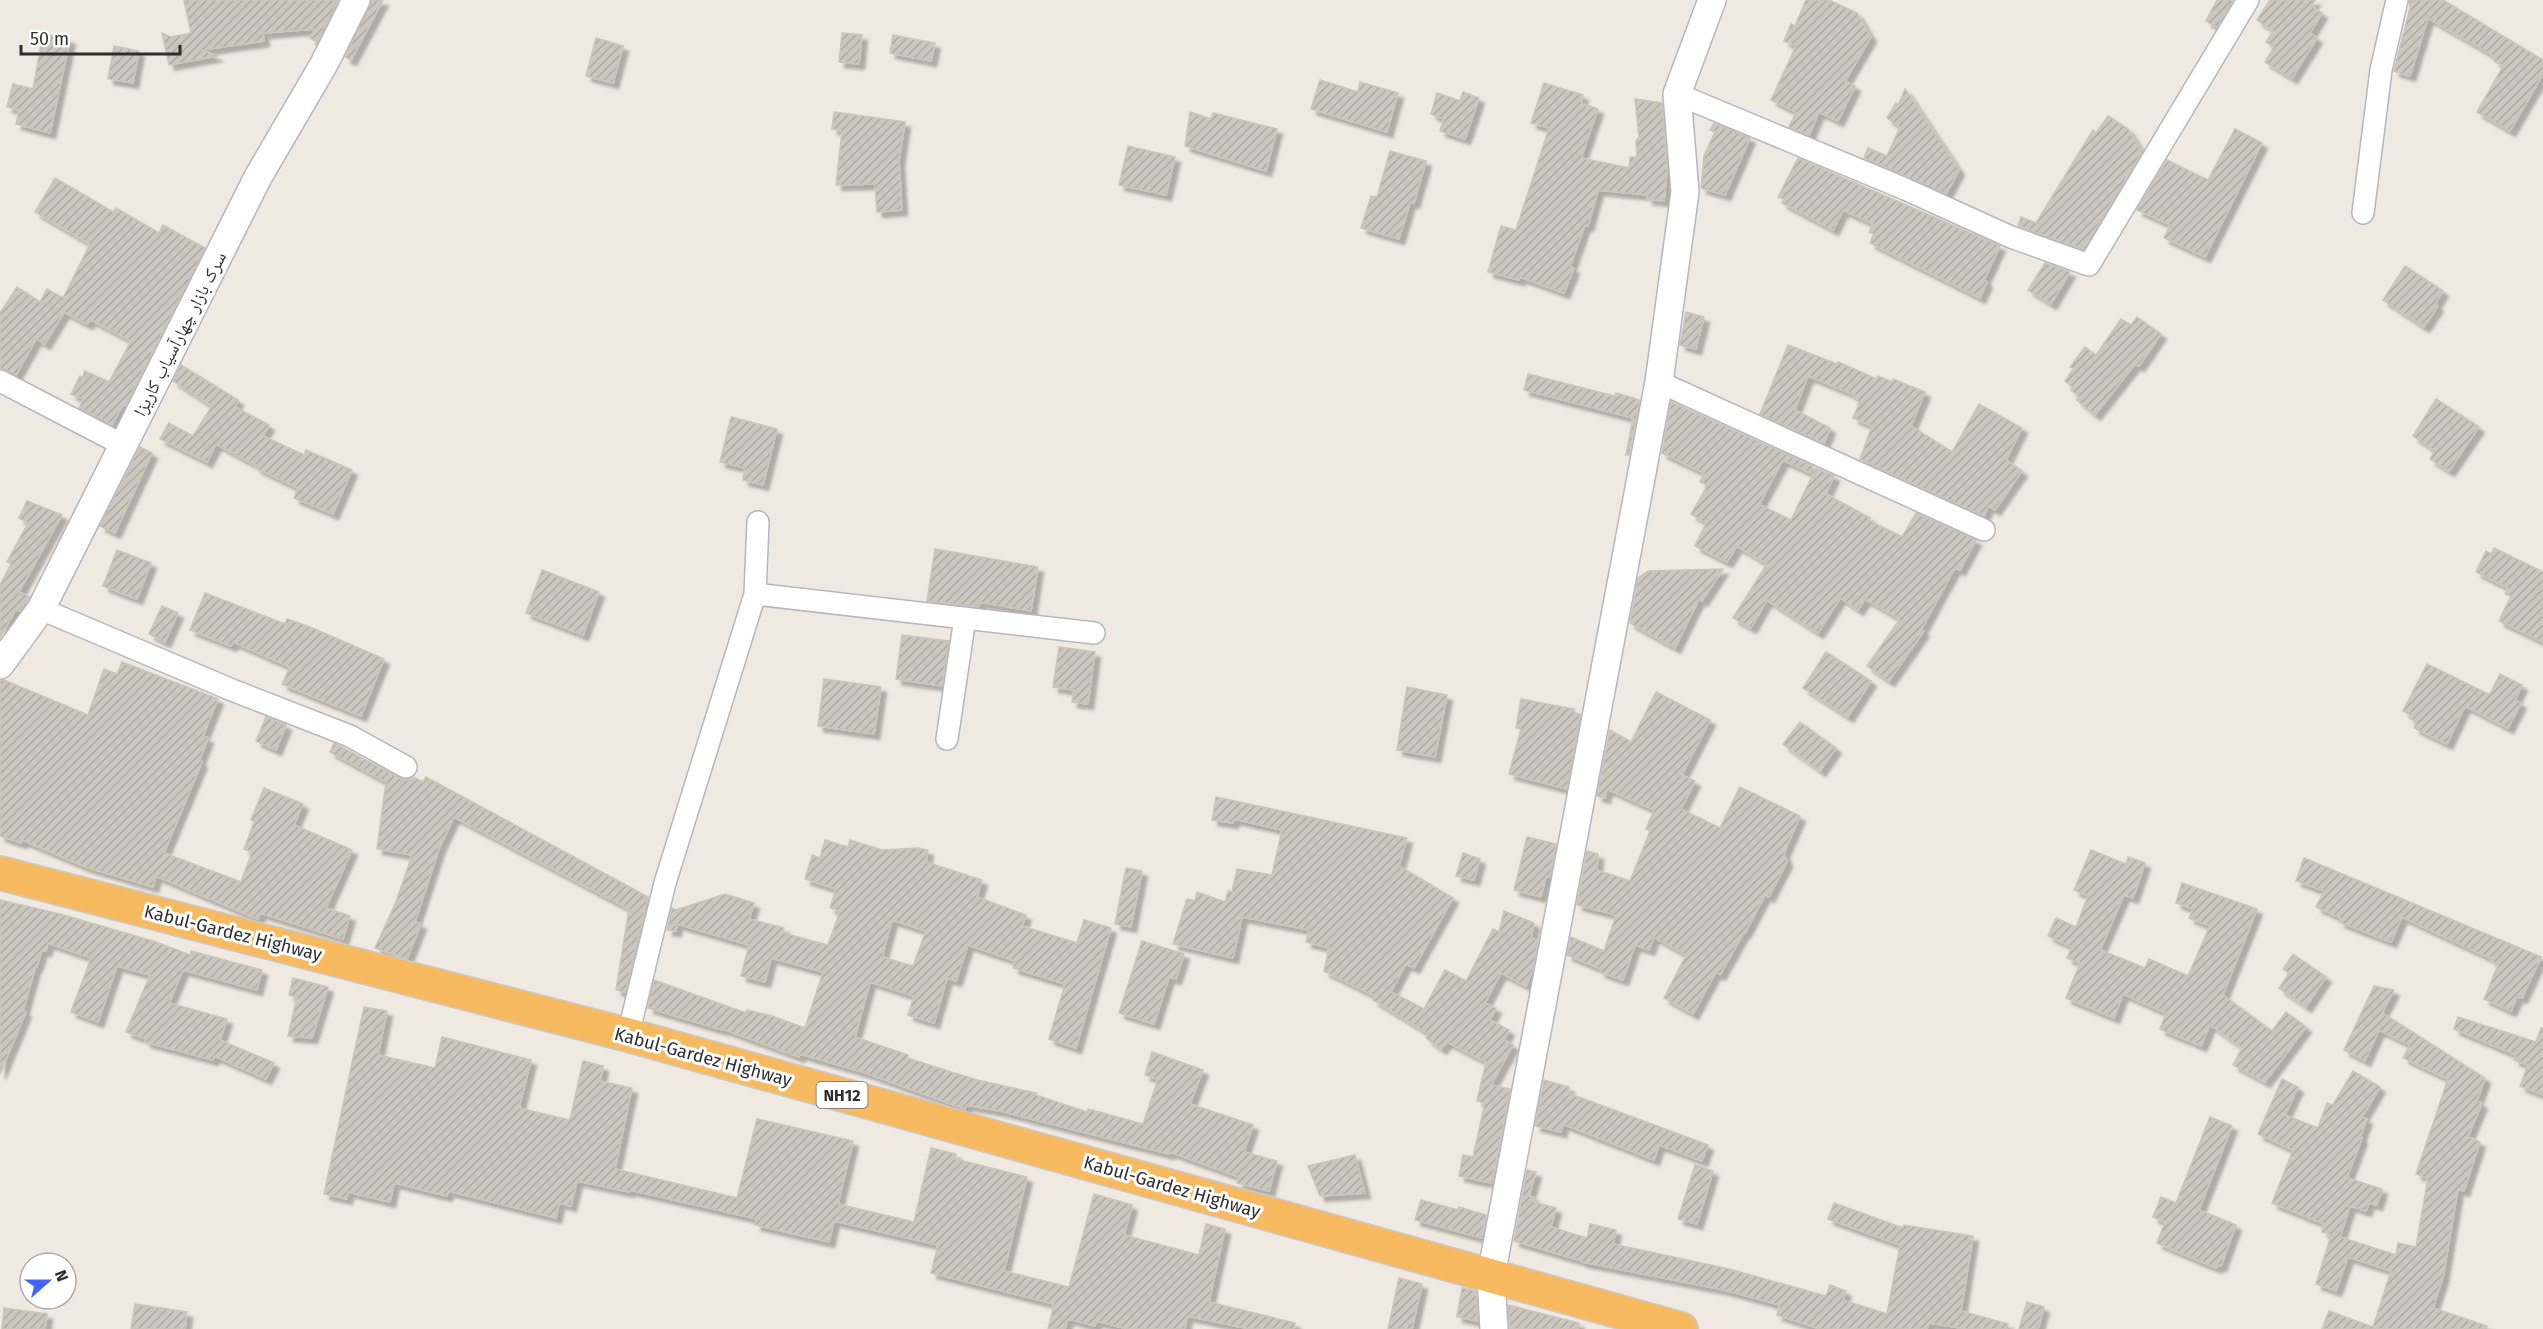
<svg xmlns="http://www.w3.org/2000/svg" width="2543" height="1329" font-family="'Fira Sans','Noto Naskh Arabic',sans-serif">
  <defs>
    <pattern id="building-hatch" width="6" height="6" patternUnits="userSpaceOnUse" patternTransform="scale(1.5)"><rect width="6" height="6" fill="#cbc7bf"/><path d="M-1 1l2-2M0 6l6-6M5 7l2-2" fill="none" stroke="#afaba4"/></pattern>
    <filter id="shadow"><feDropShadow dx="5.5" dy="5.5" stdDeviation="1.5" flood-color="#0004"/></filter>
  </defs>
  <rect width="100%" height="100%" fill="#efe9e1"/>
  <!-- building -->
  <path fill="url(#building-hatch)" stroke="#cbc5ba" stroke-width="1.5" fill-rule="evenodd" filter="url(#shadow)" d="M184,0H338L317,42L310,38L315,29L263,33L264,41L202,50L217,56L169,65L162,33L171,37L191,33Z
    M372,0H383L351,60L345,57Z
    M1806,0H1829L1857,13L1871,37L1845,81L1855,86L1838,121L1819,112L1809,135L1789,127L1796,112L1771,100L1796,46L1784,41L1791,24L1795,26Z
    M2217,0H2233L2217,27L2206,21Z
    M2270,0H2315L2311,6L2322,13L2310,33L2317,38L2292,78L2265,62L2274,47L2266,42L2273,31L2257,20Z
    M2409,0H2443L2543,60V74L2510,131L2477,112L2503,66L2494,61L2496,57L2428,18L2410,76L2394,71L2410,8Z
    M842,33L862,35L859,64L839,62Z
    M43,34L70,39L50,133L16,124L19,110L7,107L13,84L33,89Z
    M893,35L935,43L931,61L890,53Z
    M596,38L623,46L613,83L586,76Z
    M114,46L139,51L133,83L108,79Z
    M1320,80L1358,92L1360,82L1398,93L1387,132L1311,109Z
    M1544,83L1583,95L1581,103L1598,109L1581,158L1629,168L1630,157H1637L1636,141L1639,137L1635,99L1662,103L1667,170L1664,201L1647,199L1648,195L1598,190L1588,226L1585,225L1570,267L1574,268L1564,293L1520,277L1519,280L1488,272L1501,226L1516,230L1549,128L1531,123Z
    M1905,89L1959,170L1946,194L1864,158L1868,148L1887,156L1900,127L1887,118L1896,103L1898,105Z
    M1463,92L1479,98L1465,139L1440,131L1444,119L1431,114L1437,93L1460,101Z
    M834,112L905,122L899,161L902,210L877,212L875,184L836,185L842,131L832,129Z
    M1190,112L1211,119L1213,113L1277,129L1266,171L1185,146Z
    M2108,116L2128,129L2142,152L2083,249L2018,226L2021,217L2036,223L2093,130L2096,133Z
    M1714,123L1750,138L1725,195L1701,188L1704,156L1715,132L1710,130Z
    M2235,129L2262,143L2205,257L2164,238L2170,225L2137,210L2167,160L2208,180Z
    M1128,146L1175,157L1166,195L1119,185Z
    M1390,151L1426,161L1414,203L1410,202L1399,239L1361,228L1371,196L1377,197Z
    M1798,158L2000,246L1984,280L1987,282L1980,298L1870,243L1874,234L1869,232L1873,224L1843,210L1833,230L1782,203L1784,199L1778,197Z
    M55,178L113,212L116,208L159,233L163,225L205,248L125,406L123,405L112,425L79,408L83,399L71,394L80,376L82,378L85,371L109,382L131,341L91,320L87,324L64,312L45,344L36,339L16,375L0,368V313L17,287L40,302L47,289L63,298L90,244L35,212Z
    M2045,263L2070,272L2051,304L2028,290Z
    M2405,266L2443,291L2435,304L2438,306L2424,327L2383,300Z
    M1686,312L1704,317L1696,349L1680,345Z
    M2137,317L2161,334L2139,366L2135,364L2095,415L2077,400L2079,397L2071,390L2073,387L2065,381L2074,368L2070,367L2085,347L2096,355L2121,319L2131,325Z
    M1788,345L1837,364L1838,362L1877,379L1878,376L1892,382L1893,379L1925,392L1911,426L1952,452L1979,404L2022,428L2006,460L2022,471L1995,510L1988,506L1984,516L1860,459L1872,426L1853,418L1860,402L1853,398L1855,395L1808,376L1795,410L1830,428L1824,443L1760,414Z
    M181,365L238,400L235,407L269,425L263,436L304,455L306,450L352,470L333,514L294,498L298,488L256,468L257,466L216,444L207,462L160,439L169,423L193,436L212,406L173,381Z
    M1528,374L1615,396L1616,393L1640,400L1629,455H1626L1633,418L1524,390Z
    M2436,399L2479,427L2449,471L2430,459L2435,451L2413,436Z
    M1671,402L1813,466L1810,473L1783,460L1761,501L1760,505L1791,520L1816,468L1834,476L1826,494L1870,518L1868,520L1902,537L1916,513L1976,540L1960,570L1955,568L1945,586L1921,630L1924,631L1889,681L1867,666L1900,619L1865,599L1858,610L1840,598L1818,633L1767,600L1751,628L1733,618L1767,564L1737,546L1727,562L1695,546L1706,523L1691,514L1708,485L1700,482L1704,473L1662,453Z
    M731,417L777,429L763,485L743,480L745,468L720,462Z
    M140,447L152,453L115,533L100,526Z
    M27,501L62,515L19,592L29,597L28,601L20,611L16,609L0,638V585L11,564L7,562L28,523L19,518Z
    M2494,548L2543,572V642L2499,621L2511,596L2505,594L2508,588L2476,572L2486,551L2491,554Z
    M935,549L1038,567L1031,611L980,602L979,607L927,601Z
    M117,550L151,563L137,599L103,586Z
    M1723,569L1702,601L1699,599L1675,648L1630,623L1638,578L1648,571Z
    M542,570L599,592L583,635L526,613Z
    M205,593L285,624L287,619L310,627L384,659L361,716L282,684L290,667L233,642L231,646L190,630Z
    M162,606L178,613L165,642L149,634Z
    M902,635L949,641L942,686L896,679Z
    M1059,647L1095,652L1088,704L1072,702L1074,690L1053,687Z
    M1826,652L1871,681L1848,717L1803,688Z
    M122,662L218,699L203,736L208,738L199,761L202,762L164,853L241,882L252,852L244,849L254,822L251,820L264,788L303,804L294,825L352,850L326,908L350,916L343,939L260,913L258,919L156,876L153,887L86,867L22,840L21,843L0,836V680H4L88,715L104,669L117,674Z
    M2427,664L2486,693L2490,694L2500,674L2522,685L2515,700L2521,703L2508,728L2465,706L2447,744L2414,728L2417,722L2409,718L2411,715L2403,711Z
    M824,679L881,687L874,734L818,726Z
    M1407,687L1447,695L1435,757L1397,750Z
    M1656,692L1710,720L1682,775L1695,781L1681,809L1720,828L1740,787L1800,816L1784,853L1787,862L1769,897L1765,895L1745,933L1744,932L1720,975L1716,972L1693,1014L1664,998L1686,955L1654,937L1649,950L1635,945L1623,980L1600,972L1601,969L1567,955L1571,937L1604,951L1616,915L1577,905L1587,851L1598,854L1597,870L1630,881L1650,831L1646,829L1654,810L1607,789L1605,798L1597,796L1610,730L1631,742Z
    M1521,699L1574,709V712L1580,715L1567,789L1509,774L1521,729L1516,728Z
    M266,717L286,725L276,750L256,741Z
    M1800,722L1836,748L1820,771L1783,744Z
    M334,743L400,778L407,780L414,777L423,782L426,777L648,897L625,992L616,990L629,909L454,817L439,849L415,922L421,924L407,959L375,948L396,902L412,855L377,849L386,782L330,752Z
    M1216,797L1407,838L1399,866L1453,898L1414,968L1406,964L1391,992L1424,1009L1445,970L1466,981L1493,929L1499,932L1504,911L1534,923L1531,938L1538,941L1533,969L1526,986L1501,973L1485,1003L1496,1008L1490,1020L1509,1030L1504,1040L1513,1045L1491,1085L1510,1089L1492,1183L1459,1176L1463,1155L1473,1157L1485,1103L1477,1101L1486,1062L1447,1042L1441,1049L1426,1038L1429,1034L1373,1000L1375,996L1324,971L1329,948L1306,942L1309,930L1242,917L1233,958L1173,944L1187,899L1195,901L1197,892L1225,902L1228,891L1232,892L1237,869L1272,875L1282,830L1234,819L1233,823L1212,820Z
    M1527,837L1556,844L1550,877L1546,876L1541,897L1514,890Z
    M825,840L848,847L850,840L882,850L918,848L928,850L926,862L982,880L977,897L1026,915L1022,926L1077,943L1084,920L1111,928L1076,1048L1049,1039L1065,984L1013,968L1015,961L968,945L956,981L947,978L934,1023L908,1015L914,996L870,982L855,1037L908,1055L907,1058L977,1080L1036,1093V1095L1087,1112L1088,1109L1143,1124L1158,1079L1145,1075L1152,1052L1203,1070L1190,1104L1253,1125L1244,1152L1277,1161L1269,1191L1237,1183L1239,1177L1170,1152L1169,1154L1000,1111L966,1105L965,1109L866,1073L800,1054L799,1057L723,1029L722,1030L648,1008L654,980L746,1013L747,1010L772,1016L805,1028L823,972L771,958L765,982L741,976L749,945L677,924L676,931L667,930L672,908L676,910L725,894L754,903L749,919L784,928L783,933L828,945L840,911L830,908L836,889L805,879L812,855L820,858ZM892,920L926,931L913,966L882,957Z
    M2091,850L2126,864L2128,857L2145,863L2133,898L2124,895L2100,950L2145,968L2149,959L2188,976L2210,926L2189,918L2193,909L2176,903L2182,883L2257,909L2223,995L2272,1031L2286,1012L2306,1027L2265,1082L2233,1065L2242,1048L2210,1025L2201,1046L2160,1029L2166,1013L2123,994L2114,1018L2066,998L2080,963L2067,958L2072,947L2048,936L2056,918L2076,927L2088,896L2074,890Z
    M1463,853L1480,859L1474,880L1456,876Z
    M2304,858L2541,957L2522,998L2517,997L2511,1011L2484,999L2498,965L2491,961L2492,959L2402,917L2391,942L2339,922L2341,918L2316,907L2324,891L2296,881Z
    M1126,868L1142,871L1131,927L1115,924Z
    M0,900L64,915L156,942L190,955L191,951L262,970L257,990L183,970L169,1003L227,1019L220,1040L274,1063L266,1079L214,1056L213,1060L145,1042L146,1039L126,1032L150,975L117,966L98,1022L71,1012L91,958L48,943L46,951L42,950L37,966L36,965L23,1011L26,1012L0,1074Z
    M1142,941L1184,954L1176,979L1169,977L1154,1024L1119,1013Z
    M2293,954L2326,977L2306,1007L2279,988L2289,973L2283,969Z
    M293,978L328,987L312,1038L288,1036L297,997L289,995Z
    M2374,986L2394,990L2382,1013L2485,1078L2477,1101L2482,1103L2468,1137L2480,1142L2464,1191L2458,1189L2443,1277L2433,1308L2487,1326L2486,1329H2322L2329,1311L2373,1327L2391,1271L2348,1257L2336,1291L2316,1284L2331,1235L2322,1232L2324,1224L2272,1203L2293,1150L2258,1134L2282,1079L2298,1087L2285,1115L2318,1128L2327,1103L2333,1105L2353,1071L2380,1087L2362,1117L2367,1119L2360,1137L2362,1138L2347,1178L2382,1189L2377,1205L2369,1203L2366,1211L2350,1206L2340,1237L2396,1255L2398,1243L2416,1247L2428,1178L2416,1174L2448,1079L2403,1058L2410,1045L2379,1030L2365,1061L2344,1050Z
    M364,1007L387,1011L378,1055L435,1068L442,1037L531,1060L519,1108L570,1120L583,1061L603,1066L600,1081L632,1088L615,1169L737,1198L757,1119L853,1141L838,1204L914,1222L931,1148L956,1154L955,1159L1027,1177L1004,1271L1069,1287L1094,1194L1132,1205L1124,1235L1199,1255L1206,1224L1225,1229L1209,1302L1295,1323L1294,1329H1250L1187,1316L1185,1329H1128L1096,1321L1095,1326L1068,1319L1065,1329H1048L1054,1304L931,1273L938,1245L834,1221L829,1242L755,1225L757,1219L630,1190L629,1192L577,1181L571,1206L559,1203L556,1218L448,1191L447,1196L394,1183L390,1202L348,1192L347,1199L324,1194Z
    M2458,1017L2536,1042L2541,1028L2543,1029V1095L2520,1086L2528,1065L2514,1060L2516,1055L2454,1029Z
    M1544,1080L1569,1087L1568,1093L1708,1145L1702,1161L1659,1145L1654,1160L1563,1124L1561,1132L1535,1126Z
    M2210,1117L2232,1126L2199,1210L2236,1225L2221,1266L2218,1265L2216,1268L2157,1243L2165,1222L2153,1217L2161,1197L2176,1203Z
    M1355,1155L1365,1193L1320,1196L1308,1166Z
    M1695,1165L1713,1171L1697,1224L1678,1219Z
    M1527,1170L1536,1172L1529,1196L1534,1197L1533,1202L1556,1208L1551,1227L1587,1238L1590,1224L1616,1230L1613,1244L1729,1269L1826,1296L1830,1285L1846,1291L1843,1300L1887,1314L1900,1245L1828,1219L1834,1203L1903,1228L1904,1225L1973,1236L1961,1311L2008,1324L2007,1329H1967L1929,1323L1927,1329H1820L1777,1315L1780,1305L1724,1290L1582,1262V1261L1514,1241Z
    M1421,1200L1458,1210L1459,1207L1486,1215L1482,1238L1415,1220Z
    M1399,1278L1422,1284L1412,1329H1388Z
    M1462,1288L1476,1291L1478,1321L1457,1317Z
    M2027,1302L2044,1307L2038,1329H2019Z
    M135,1304L187,1312L185,1329H131Z
    M1508,1305L1579,1323L1578,1329H1510Z
    M4,1308L47,1314L45,1329H2Z"/>
  <g fill="none" stroke-linecap="round" stroke-linejoin="round">
    <!-- minor casing -->
    <g stroke="#b4b7c1" stroke-width="24">
      <path id="minor" d="M1677,94L1905,189L2011,237L2089,265L2248,0
        M2363,213L2381,70L2397,0
        M0,381L123,445
        M1659,382L1984,530
        M755,594L1094,633
        M41,609L232,690L350,736L406,767
        M947,739L965,618
        M628,1035L665,883L755,594L758,522"/>
    </g>
    <!-- tertiary casing -->
    <g stroke="#b4b7c1" stroke-width="30">
      <path id="tertiary" d="M0,665L41,609L258,177L324,64L356,0
        M1494,1329L1491,1276L1659,382L1685,192L1677,94L1712,0"/>
    </g>
    <!-- trunk casing -->
    <g stroke="#c9c9c9" stroke-width="36">
      <path id="trunk" d="M0,873L628,1035L1681,1329"/>
    </g>
    <!-- minor -->
    <use href="#minor" stroke="#fff" stroke-width="21"/>
    <!-- tertiary -->
    <use href="#tertiary" stroke="#fff" stroke-width="27"/>
    <!-- trunk -->
    <use href="#trunk" stroke="#f8ba60" stroke-width="33"/>
  </g>
  <g text-anchor="middle" dominant-baseline="central" stroke-width="6" stroke-linejoin="round" paint-order="stroke">
    <!-- shield labels -->
    <rect fill="#fff" stroke="#6d6d6d" stroke-width="1.5" x="816.5" y="1082" width="51" height="26" rx="4.5"/>
    <g font-size="16" font-weight="bold" fill="#2e2e2e">
      <text x="842" y="1095">NH12</text>
    </g>
    <!-- street labels -->
    <g font-size="18" fill="#2e2e2e" stroke="#fff">
      <text transform="translate(180 334) rotate(-63)">سرک بازار چهارآسیاب کاریزا</text>
      <text transform="translate(233 933) rotate(14)">Kabul-Gardez Highway</text>
      <text transform="translate(703 1057) rotate(15)">Kabul-Gardez Highway</text>
      <text transform="translate(1172 1187) rotate(16)">Kabul-Gardez Highway</text>
    </g>
  </g>
  <!-- north arrow -->
  <g transform="translate(48 1281) rotate(69)"><circle r="28" fill="#ffffff" stroke="#ababab" stroke-width="1.5"/>
  <path d="M0-4.5L10 22L0 15L-10 22Z" fill="#4264fb"/>
  <text y="-9" font-size="16" font-weight="bold" text-anchor="middle" fill="#2e2e2e">N</text>
  </g>
  <!-- scale -->
  <path d="M21 45v9h159v-9" fill="none" stroke="#2e2e2e" stroke-width="3"/>
  <text x="30" y="45" font-size="18" fill="#2e2e2e" stroke="#ffffff" stroke-width="4.5" paint-order="stroke">50 m</text>
</svg>
